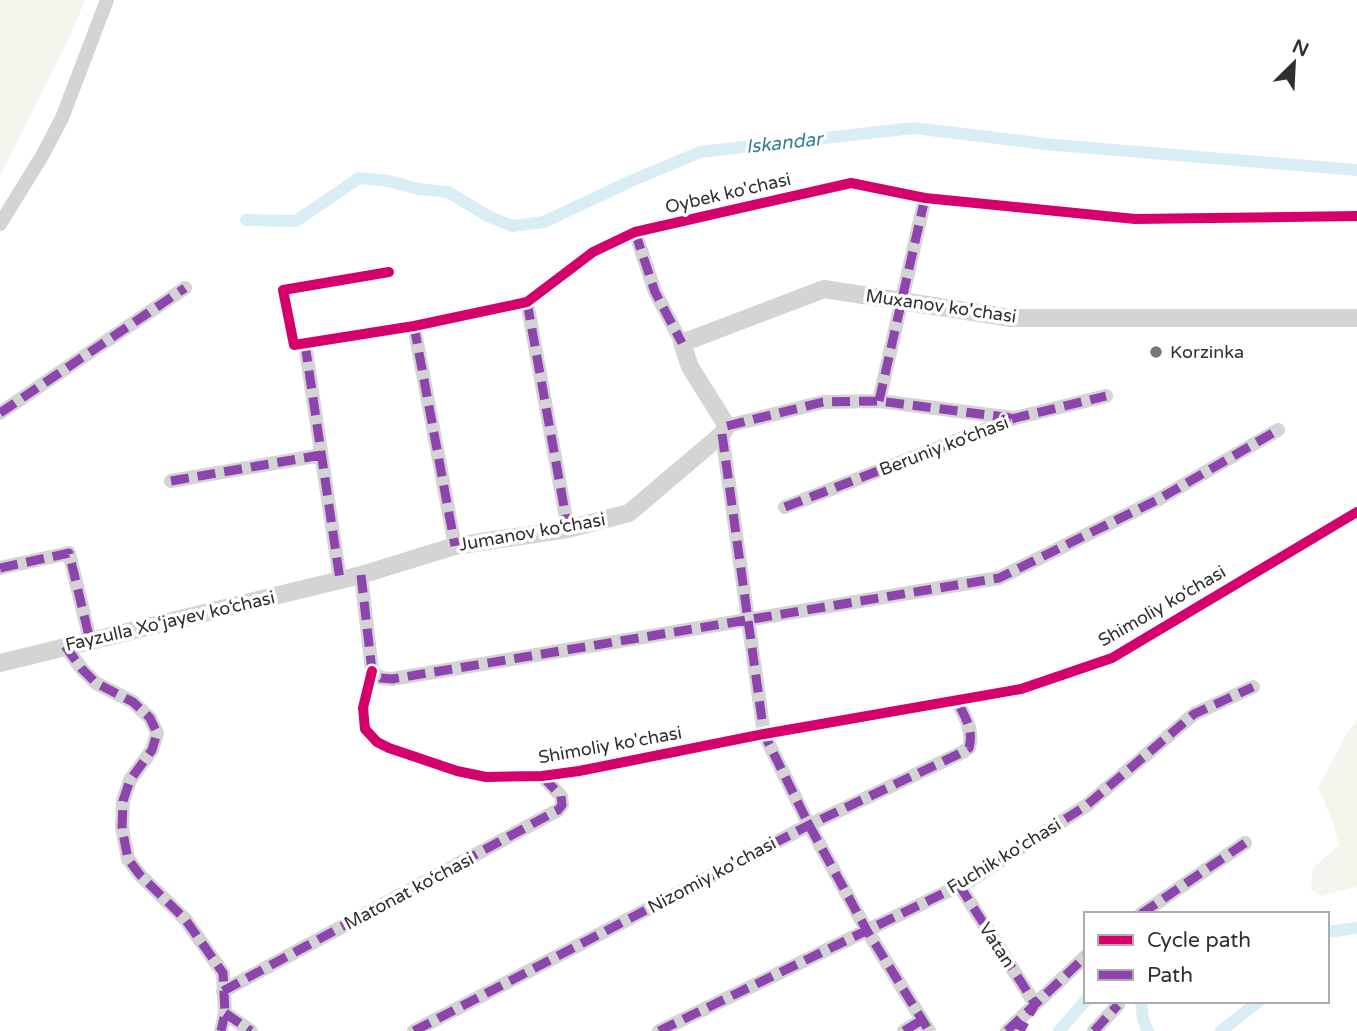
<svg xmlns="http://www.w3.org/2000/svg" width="1357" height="1031" font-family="'Varela Round',sans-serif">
  <rect width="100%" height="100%" fill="#fff"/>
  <!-- green -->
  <path fill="#f3f6ec" d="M0,0H85L68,41L0,177Z
    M1357,720V887L1321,896L1311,890L1313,868L1339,845L1333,822L1318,788L1346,735Z"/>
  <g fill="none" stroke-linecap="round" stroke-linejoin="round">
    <!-- canal -->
    <path stroke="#d8eef4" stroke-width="12" d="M246,220L296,221L359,178L389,181L418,189L448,192L488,216L512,226L544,222L631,181L700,152L914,128L1054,145L1357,170
      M1327,932L1357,928
      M1141,1001L1143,1019L1148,1031
      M1059,1031L1086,1000
      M1221,1031L1259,1001"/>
    <!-- minor -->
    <path stroke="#d4d4d4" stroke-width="14" d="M0,224L42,156L62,118L107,0
      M635,232L655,292L682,343
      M389,272L283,290L294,345L414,326L527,302L593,252L635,232L851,183L925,198L1135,219L1357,216
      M527,302L568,529
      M414,326L455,546
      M305,344L340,580
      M879,401L925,198
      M0,413L185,288
      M727,426L823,402L879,401L1014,418
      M722,434L764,734L809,825L866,929L929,1031
      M171,481L321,455
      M785,507L1015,418L1106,396
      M0,568L69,553L90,640
      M361,575L372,671L381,678L392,679L999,578L1159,499L1278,430
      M65,646L82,669L96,683L133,702L150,718L157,733L152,750L130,780L123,801L122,828L128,859L140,875L185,919L223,973L225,1013L221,1031
      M372,671L363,708L365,729L377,742L389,748L457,771L486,777L542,776L579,771L764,734L1021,689L1112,658L1357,512
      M959,885L1035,1004
      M1141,914L1245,843
      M223,991L558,810L562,805L561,796L542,776
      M225,1013L251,1031
      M414,1031L809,825L963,752L969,748C974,730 965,717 957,701
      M659,1031L969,881L1087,805L1194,714L1253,687
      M904,1031L922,1020
      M1007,1031L1086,956
      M1094,1031L1118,1005"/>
    <!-- tertiary -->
    <path stroke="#d4d4d4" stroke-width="18" d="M0,663L361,575L455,546L568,529L629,513L722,434L727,426L690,367L682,343L824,289L1011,318H1357"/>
    <!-- quiet -->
    <path stroke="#8e44ad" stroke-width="9" stroke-dasharray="18 9" stroke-linecap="butt" d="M635,232L655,292L682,343
      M527,302L568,529
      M414,326L455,546
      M305,344L340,580
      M879,401L925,198
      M0,413L185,288
      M727,426L823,402L879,401L1012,418
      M722,434L764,734L809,825L866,929L929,1031
      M171,481L321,455
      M785,507L1015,418L1106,396
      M0,568L69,553L90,640
      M361,575L372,671L381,678L392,679L999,578L1159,499L1278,430
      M65,646L82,669L96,683L133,702L150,718L157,733L152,750L130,780L123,801L122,828L128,859L140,875L185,919L223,973L225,1013L221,1031
      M959,885L1035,1004L1020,1031
      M1141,914L1245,843
      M223,991L558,810L562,805L561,796L542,776
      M225,1013L251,1031
      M414,1031L809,825L963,752L969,748C974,730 965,717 957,701
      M659,1031L969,881L1087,805L1194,714L1253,687
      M904,1031L922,1020
      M1007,1031L1086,956
      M1094,1031L1118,1005"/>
    <!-- cycleway casing -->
    <g stroke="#fff" stroke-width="15">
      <path id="cycleway" d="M389,272L283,290L294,345L414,326L527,302L593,252L635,232L851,183L925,198L1135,219L1357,216
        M372,671L363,708L365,729L377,742L389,748L457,771L486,777L542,776L579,771L764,734L1021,689L1112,658L1357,512"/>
    </g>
    <!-- cycleway -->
    <use href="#cycleway" stroke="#d6006c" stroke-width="10"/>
  </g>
  <!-- markers -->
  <circle fill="#787878" stroke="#fff" stroke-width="2.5" cx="1156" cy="352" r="7"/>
  <g text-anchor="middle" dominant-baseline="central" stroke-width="7" stroke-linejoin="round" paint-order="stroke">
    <!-- street labels -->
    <g font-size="18" fill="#303030" stroke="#fff">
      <text transform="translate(728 193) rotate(-13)">Oybek ko'chasi</text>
      <text transform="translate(941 306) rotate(8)">Muxanov ko'chasi</text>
      <text transform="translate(944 446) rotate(-21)">Beruniy ko‘chasi</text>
      <text transform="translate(532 532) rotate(-10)">Jumanov ko‘chasi</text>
      <text transform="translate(1162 606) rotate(-30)">Shimoliy ko‘chasi</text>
      <text transform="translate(170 621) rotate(-13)">Fayzulla Xo‘jayev ko‘chasi</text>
      <text transform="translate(610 745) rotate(-10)">Shimoliy ko'chasi</text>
      <text transform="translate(1004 856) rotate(-31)">Fuchik ko'chasi</text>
      <text transform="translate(712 875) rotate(-28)">Nizomiy ko'chasi</text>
      <text transform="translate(409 891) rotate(-28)">Matonat ko‘chasi</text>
      <text transform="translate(997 945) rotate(57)">Vatan</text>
    </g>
    <!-- poi labels -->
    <g font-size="18" fill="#303030" stroke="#fff" text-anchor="start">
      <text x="1170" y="352">Korzinka</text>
    </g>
    <!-- water labels -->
    <g font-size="19" font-style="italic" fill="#348094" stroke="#fff">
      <text transform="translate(784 143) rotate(-6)">Iskandar</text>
    </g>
  </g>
  <!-- legend -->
  <rect x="1084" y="912" width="245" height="91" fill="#ffffff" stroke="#acacac" stroke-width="2"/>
  <rect x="1098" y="935" width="35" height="10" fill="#d6006c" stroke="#acacac" stroke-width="2"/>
  <text x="1147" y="947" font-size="21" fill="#303030">Cycle path</text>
  <rect x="1098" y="970" width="35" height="10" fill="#8e44ad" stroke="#acacac" stroke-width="2"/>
  <text x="1147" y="982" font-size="21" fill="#303030">Path</text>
  <!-- north arrow -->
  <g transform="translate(1294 63) rotate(24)" stroke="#ffffff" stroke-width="5" paint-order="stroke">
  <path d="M0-5L12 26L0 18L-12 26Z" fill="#303030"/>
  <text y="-10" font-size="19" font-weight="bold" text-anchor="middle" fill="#303030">N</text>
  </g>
</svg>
